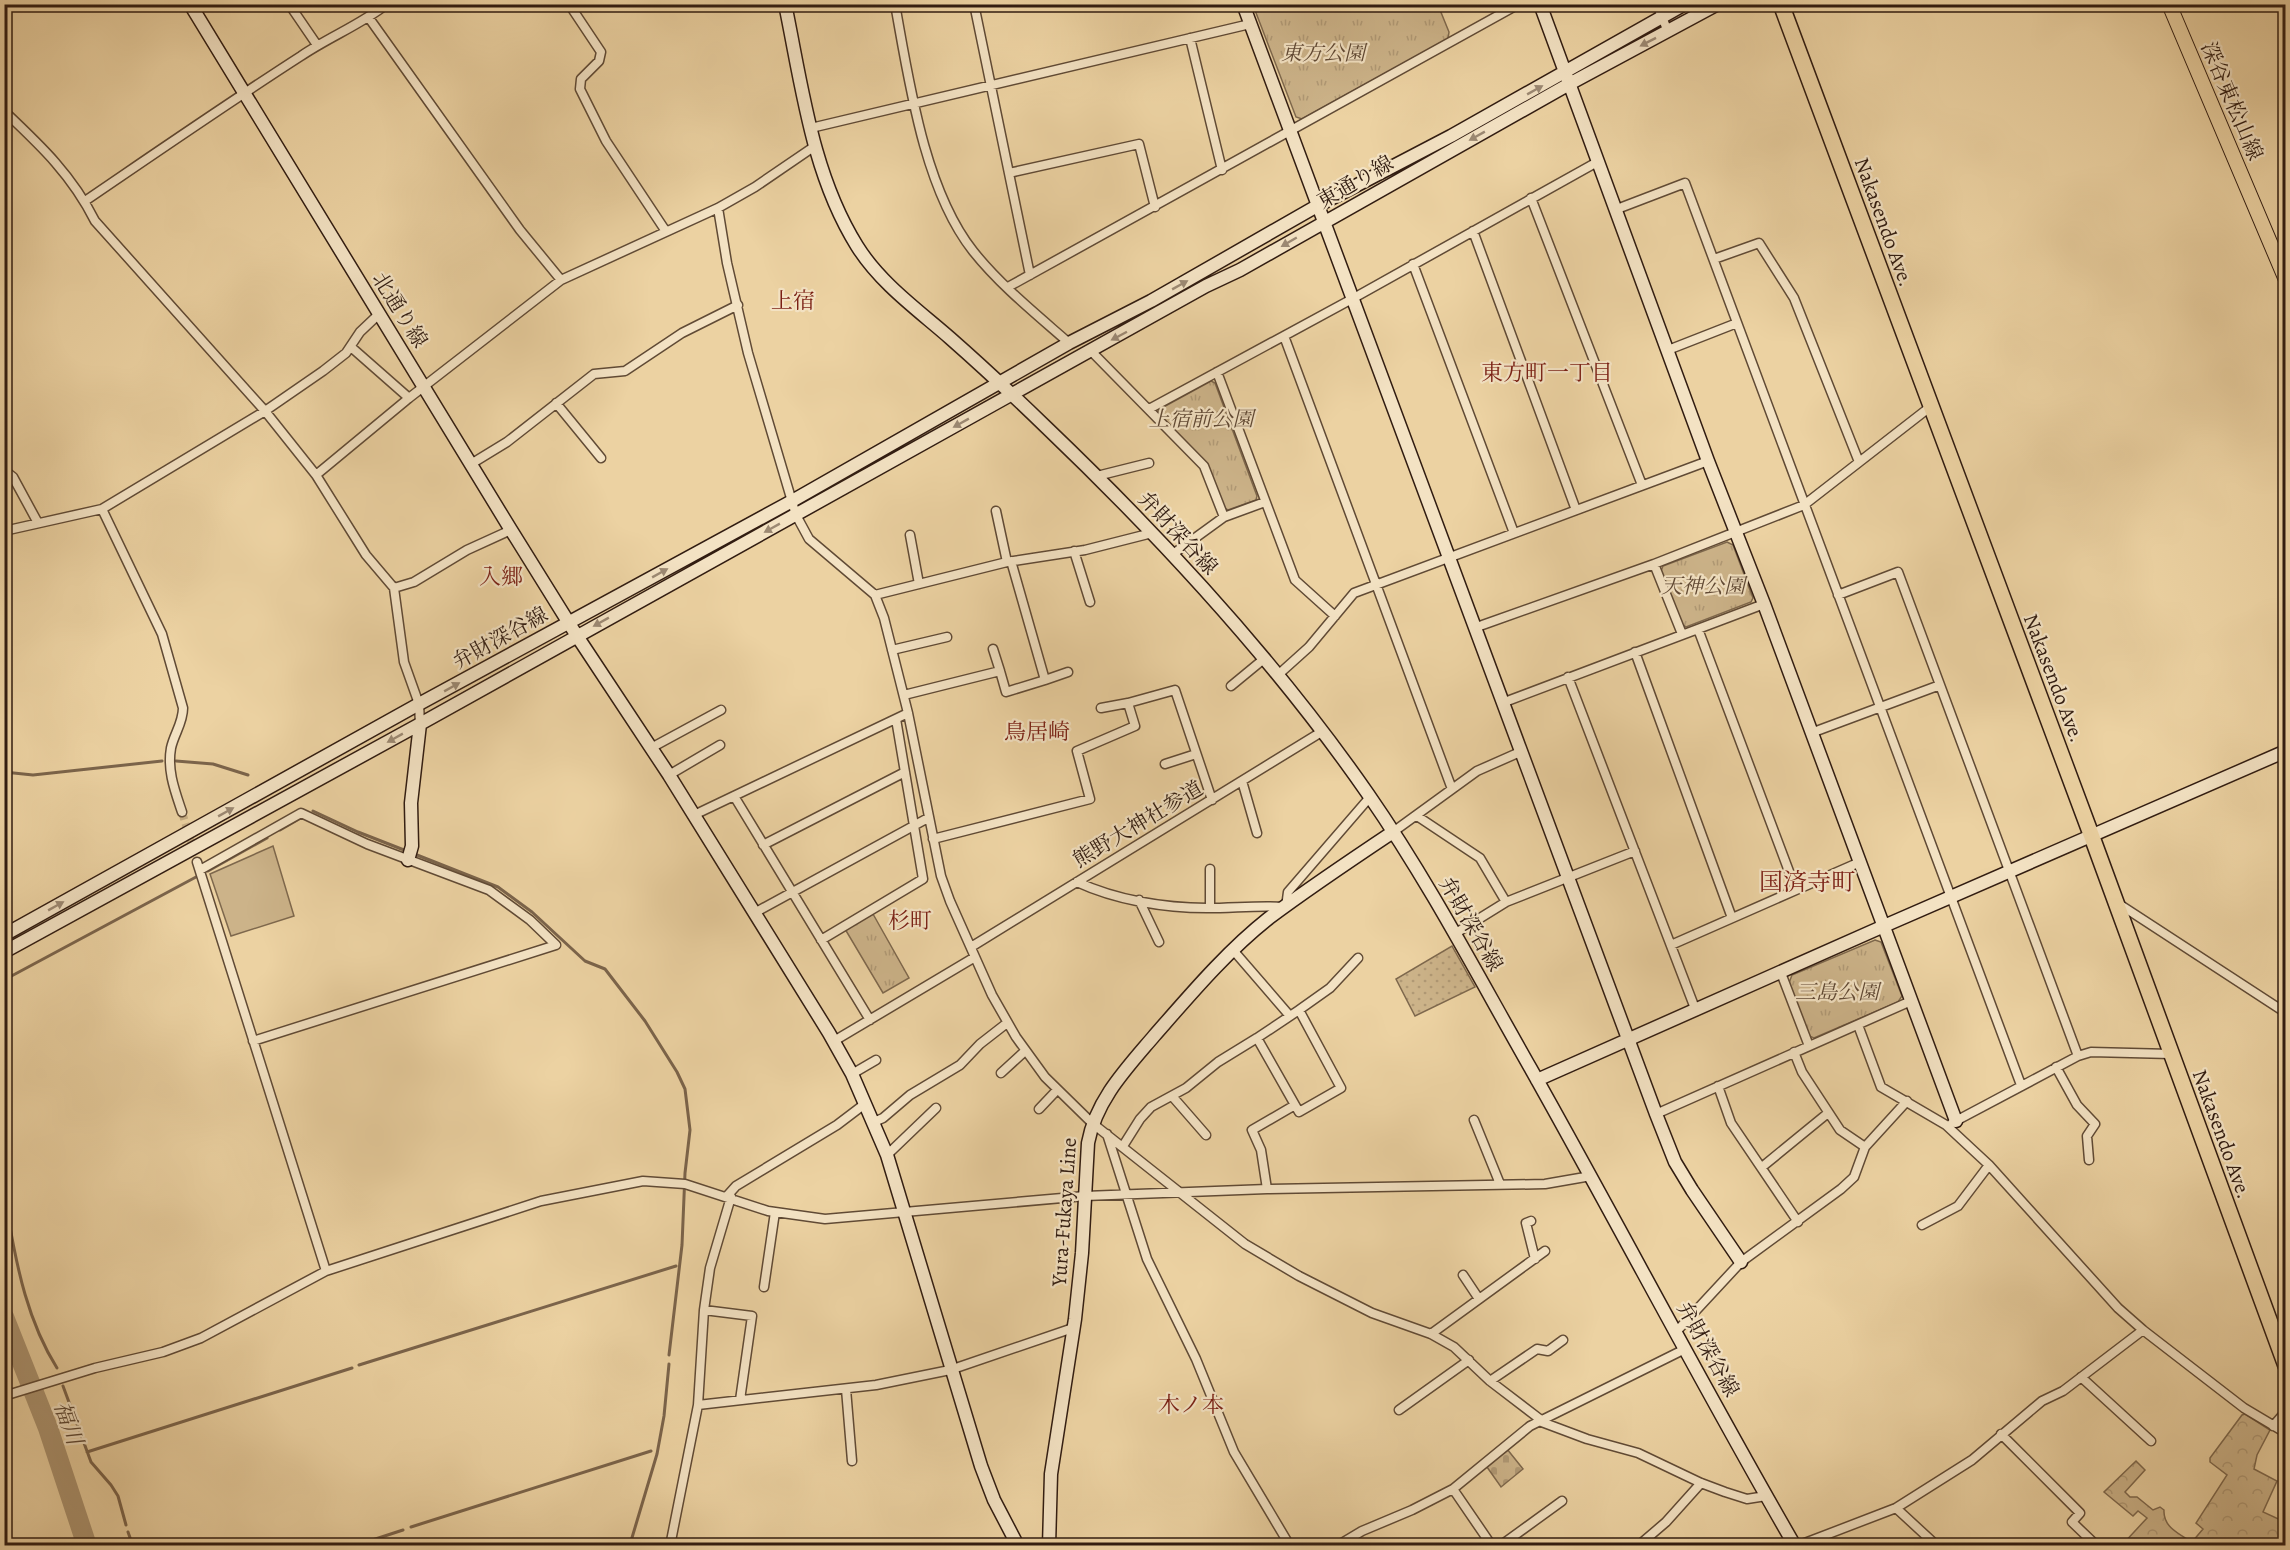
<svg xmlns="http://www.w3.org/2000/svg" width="2290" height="1550" font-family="Alegreya,'Noto Serif JP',serif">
  <defs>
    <pattern id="grass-dots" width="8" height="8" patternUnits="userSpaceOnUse" patternTransform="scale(1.5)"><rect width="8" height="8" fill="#ccb389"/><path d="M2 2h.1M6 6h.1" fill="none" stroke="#b09975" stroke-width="1.8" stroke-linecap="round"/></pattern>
    <pattern id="forest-crowns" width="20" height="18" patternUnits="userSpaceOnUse" patternTransform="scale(1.5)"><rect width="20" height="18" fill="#ccb389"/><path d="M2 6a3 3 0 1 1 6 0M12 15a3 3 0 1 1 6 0" fill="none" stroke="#b09975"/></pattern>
    <pattern id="cemetery-stones" width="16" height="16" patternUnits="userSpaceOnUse" patternTransform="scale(1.5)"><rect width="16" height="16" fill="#ccb389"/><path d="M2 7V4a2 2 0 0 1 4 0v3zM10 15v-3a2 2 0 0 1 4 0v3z" fill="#b09975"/></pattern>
    <pattern id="park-tufts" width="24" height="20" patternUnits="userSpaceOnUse" patternTransform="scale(1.5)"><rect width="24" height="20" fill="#ccb389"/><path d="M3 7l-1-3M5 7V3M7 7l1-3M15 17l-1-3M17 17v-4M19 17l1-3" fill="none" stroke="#b09975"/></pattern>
  </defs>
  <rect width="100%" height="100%" fill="#ecd2a2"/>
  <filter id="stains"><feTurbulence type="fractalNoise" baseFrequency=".00333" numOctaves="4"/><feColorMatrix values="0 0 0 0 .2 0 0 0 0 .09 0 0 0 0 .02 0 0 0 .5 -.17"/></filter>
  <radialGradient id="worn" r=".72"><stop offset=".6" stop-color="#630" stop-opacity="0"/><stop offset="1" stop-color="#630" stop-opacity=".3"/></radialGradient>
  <!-- grass -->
  <path fill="url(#grass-dots)" stroke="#7e684d" stroke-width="1.5" d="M1452,946L1475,987L1415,1016L1396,979Z"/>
  <!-- forest -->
  <path fill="url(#forest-crowns)" stroke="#7e684d" stroke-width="1.5" d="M2245,1414L2270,1430L2257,1455L2254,1469L2277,1481L2263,1512L2285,1522V1545H2122L2147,1518L2138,1511L2133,1516L2104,1492L2136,1461L2145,1470L2125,1492L2130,1497H2137L2153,1510L2160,1507L2164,1510C2163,1527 2179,1534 2192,1542L2203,1529L2196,1523L2227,1475L2210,1462V1458L2242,1415Z"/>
  <!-- cemetery -->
  <path fill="url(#cemetery-stones)" stroke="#7e684d" stroke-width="1.5" d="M1507,1449L1523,1469L1501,1487L1487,1467Z"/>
  <!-- park -->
  <path fill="url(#park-tufts)" stroke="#7e684d" stroke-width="1.5" d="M1253,5H1438L1449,32L1448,39L1302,119L1296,117Z
    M1211,381L1215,383L1257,496L1256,500L1228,510L1224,508L1208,465L1158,415V410Z
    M1727,542L1733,545L1753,598L1751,602L1686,627L1681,624L1661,571L1663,566Z
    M873,914L909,978L883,993L845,929Z
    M1875,940L1881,942L1902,996L1898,1002L1814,1038L1809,1036L1789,983L1792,975Z"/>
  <!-- pitch -->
  <path fill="#ccb389" stroke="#7e684d" stroke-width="1.5" d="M273,846L294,916L231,936L210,874Z"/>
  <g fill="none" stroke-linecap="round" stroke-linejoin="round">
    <!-- stream -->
    <path stroke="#7b644b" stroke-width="3" d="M176,761L213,764L248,775
      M4,772L33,775L162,761
      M313,811L358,832L404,850
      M280,830L299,819
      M417,855L498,887L532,912L585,961L605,969L645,1021L677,1072L685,1089L690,1130L685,1173L682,1245L669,1355
      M208,871L267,838
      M4,980L196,877
      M4,1196L7,1209
      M8,1216C17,1268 28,1322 57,1368
      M359,1365L676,1266
      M63,1386L91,1462L111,1485L118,1496L126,1525
      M87,1452L352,1368
      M411,1527L651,1451
      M128,1532L133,1546
      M631,1541L657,1454L664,1416L669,1364
      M354,1546L403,1530"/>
    <!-- river -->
    <path stroke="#ac9471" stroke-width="20" d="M4,1317L48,1428L87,1546"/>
    <!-- street-tunnel -->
    <path stroke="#c7ae85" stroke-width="8" stroke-dasharray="8 4" stroke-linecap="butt" d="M182,812L197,862"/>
    <!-- street casing -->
    <g stroke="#604a35" stroke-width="11">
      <path id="street" d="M289,4L317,45
        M569,4L601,52L599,61L581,79L580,89L606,141L665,230
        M895,4C909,81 924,189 973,251C1000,285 1036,314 1069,343
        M974,4L1030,275
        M1657,4L1668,32
        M369,18L520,230L561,280
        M1190,38L1222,170
        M4,111C41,146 72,175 95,221L265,411L316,475L366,555L394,588L404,662L419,704L420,724
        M811,128L1250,24
        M1009,173L1139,144L1155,207
        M1531,198L1642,485
        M85,201C157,152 228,103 301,56C329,37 360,25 387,4
        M718,208L727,263L748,353L796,515L809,539L875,595L884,618L908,713L941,876L950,901L992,995L1016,1037L1045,1077L1092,1123L1245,1244L1299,1276L1372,1313L1431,1334L1454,1347L1490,1381L1541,1420
        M1617,209L1685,183L2021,1085
        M1473,231L1576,510
        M1714,259L1759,243L1794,298L1859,462
        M1413,264L1514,533
        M1008,287L1519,4
        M1284,336L1452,789
        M351,347L409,398
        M1668,350L1737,323
        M1091,351L1204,466L1224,517
        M1217,372L1295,580L1335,616
        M556,403L601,458
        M1149,409L1352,299L1599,161
        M471,464L507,442L594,374L625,371L682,333L738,305
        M4,470L13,477L38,523
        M316,475L409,398L561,280L718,208L755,187L815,146
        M1097,476L1149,463
        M102,509L162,634L183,708C183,723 174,734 171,748C167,771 175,791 182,812
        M996,511L1007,562
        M4,531L102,509L265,411L323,371L346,353L360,332L379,314
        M910,535L919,584
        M1074,551L1090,602
        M1173,554L1224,517L1265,502
        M1654,564L1682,634
        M394,588L414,582L467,550L511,530
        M875,595L1007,562L1085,550L1152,533
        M1838,595L1898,572L2078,1056
        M1474,628L1654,564L1804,505L1930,407
        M993,649L1000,671
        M892,650L947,637
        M1635,652L1732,918
        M1279,674L1309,647L1354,593L1708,461
        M1568,677L1696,1011
        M1045,680L1068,672
        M1231,686L1265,658
        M904,695L1000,671L1006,692L1045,680L1011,561
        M1502,703L1764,604
        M1101,708L1128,703
        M1811,733L1940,685
        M651,748L721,710
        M1165,764L1196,754
        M669,775L720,745
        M1242,781L1257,833
        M734,796L870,1020
        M694,815L908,713
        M1417,816L1480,858L1506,902
        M1393,832L1477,771L1520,752
        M933,839L1090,799L1077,751L1135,726L1128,703L1175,690L1212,800
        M763,845L905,772
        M197,862L326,1271
        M1210,869V908
        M200,870L301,813L367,844L489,890L530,920L556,945L253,1041
        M1077,882C1116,900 1164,908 1207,908C1234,908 1260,905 1286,907L1288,892L1370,797
        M1796,890L1860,862
        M1139,900L1159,942
        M2119,904L2286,1013
        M756,912L928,818
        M1456,933L1506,902L1635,851
        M821,940L923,879L896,719
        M1671,945L1796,890L1698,629
        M971,947L1323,731
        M1233,950L1290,1016
        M1781,973L1809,1046
        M1858,1025L1881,1087L1946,1125L1961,1139L1989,1165L2118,1308L2143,1330L2244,1408L2286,1433
        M1257,1038L1295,1105
        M834,1041L975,957
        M1794,1052L1802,1072L1840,1130L1865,1147
        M2056,1067L2077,1105L2095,1124L2087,1136L2089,1160
        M1001,1073L1025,1051
        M852,1074L876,1060
        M1718,1086L1731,1123L1798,1222
        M1172,1096L1206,1135
        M1039,1109L1057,1090
        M1656,1114L1911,1001
        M1474,1120L1500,1184
        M874,1122L883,1118L910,1095L960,1065L980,1044L1007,1023
        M1952,1123L2078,1056L2091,1052L2171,1054
        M1107,1134L1147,1259L1196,1359L1234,1452L1290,1546
        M1123,1146L1140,1119L1151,1107L1186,1088L1218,1062L1257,1038L1299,1010
        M887,1155L936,1108
        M1762,1167L1828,1113
        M1267,1189L1261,1150L1252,1130L1295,1105L1299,1112L1341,1088L1299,1010L1330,988L1358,958
        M727,1196L736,1186L837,1125L866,1103
        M1531,1221L1526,1223L1535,1259
        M1922,1225L1958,1206L1989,1165
        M1463,1275L1479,1299
        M764,1287L775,1212
        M704,1310L752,1316L740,1400
        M1676,1332L1741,1262L1841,1189L1854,1177L1865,1147L1907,1101
        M1431,1334L1545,1251
        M2081,1377L2151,1441
        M1490,1381L1537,1349L1548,1351L1563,1340
        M846,1389L852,1461
        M4,1396L95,1368L163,1352L201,1338L326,1271L541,1201L643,1181L685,1184L768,1211L825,1219L1085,1196L1267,1189L1545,1184L1591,1176
        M698,1405L876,1385L950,1370L1073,1328
        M1399,1410L1469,1360
        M1539,1421L1587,1439L1638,1453L1701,1483L1725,1492L1747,1499L1766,1496
        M2273,1426L2286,1411
        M2001,1434L2080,1513L2072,1522L2097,1546
        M1453,1489L1492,1546
        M1896,1508L1935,1544L1942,1546
        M670,1546L698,1405L704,1310L710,1268L731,1197
        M1337,1546L1362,1531L1412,1510L1453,1489L1530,1426L1685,1349
        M1500,1546L1562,1501
        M1638,1546L1666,1522L1701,1483
        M1797,1546L1896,1508L1972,1460L2042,1401L2063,1391L2143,1330"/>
    </g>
    <!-- secondary casing -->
    <g stroke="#311c11" stroke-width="15">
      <path id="secondary" d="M190,4L511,530L577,636L669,775L829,1033L852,1074L887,1155L981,1466L994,1500L1018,1546
        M785,4C802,86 812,174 857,246C880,283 918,310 950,338C983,367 1015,397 1047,428C1164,540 1275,660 1368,794C1429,882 1478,976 1531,1069C1620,1227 1704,1389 1795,1546
        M1243,4L1656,1114L1675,1162L1692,1190L1741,1262
        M1540,4L1708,461L1764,604L1956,1121
        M408,860L412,846L411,803L420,724
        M4,935L419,704L792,501L1069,343L1151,301L1317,206L1451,136L1685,4
        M4,952L420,724L1206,286L1240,270L1571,83L1718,4
        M1537,1080L1884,926L2286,751
        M1049,1546L1051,1474L1075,1319L1082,1253L1088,1143C1096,1100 1126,1069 1154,1036C1190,995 1226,952 1269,918C1309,888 1351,860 1393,832"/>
    </g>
    <!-- primary casing -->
    <g stroke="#311c11" stroke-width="16">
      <path id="primary" d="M2169,4L2286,280"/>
    </g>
    <!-- highway casing -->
    <g stroke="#311c11" stroke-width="18">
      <path id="highway" d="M1781,4L2092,837L2286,1366"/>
    </g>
    <!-- street -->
    <use href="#street" stroke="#f3e2c3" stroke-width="8"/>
    <!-- secondary -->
    <use href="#secondary" stroke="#f3e2c3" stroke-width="12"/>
    <!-- primary -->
    <use href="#primary" stroke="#ecd2a2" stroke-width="14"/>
    <!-- highway -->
    <use href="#highway" stroke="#ecd2a2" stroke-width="15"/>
  </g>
  <!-- one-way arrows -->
  <defs><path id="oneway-solid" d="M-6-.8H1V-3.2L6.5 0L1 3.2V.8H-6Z" transform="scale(1.5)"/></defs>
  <g fill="#9c8973">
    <use href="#oneway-solid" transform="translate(1648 42) rotate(153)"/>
    <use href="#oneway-solid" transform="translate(1535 90) rotate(-29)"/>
    <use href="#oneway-solid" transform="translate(1477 136) rotate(151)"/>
    <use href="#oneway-solid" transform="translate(1289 242) rotate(150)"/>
    <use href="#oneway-solid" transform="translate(1180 285) rotate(-29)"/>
    <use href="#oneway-solid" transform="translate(1119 336) rotate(152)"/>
    <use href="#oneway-solid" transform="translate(961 423) rotate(151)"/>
    <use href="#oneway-solid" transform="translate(772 528) rotate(151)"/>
    <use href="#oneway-solid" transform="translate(660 573) rotate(-29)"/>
    <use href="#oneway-solid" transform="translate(601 622) rotate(151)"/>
    <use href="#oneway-solid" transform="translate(452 687) rotate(-29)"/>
    <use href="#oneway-solid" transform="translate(395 738) rotate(151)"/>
    <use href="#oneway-solid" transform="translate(226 812) rotate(-29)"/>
    <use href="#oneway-solid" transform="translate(56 906) rotate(-29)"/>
  </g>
  <g text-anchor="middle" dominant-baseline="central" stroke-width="4.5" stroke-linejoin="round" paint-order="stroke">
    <!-- park labels -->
    <g font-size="21" font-style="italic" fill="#604935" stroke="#f3e2c3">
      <text x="1323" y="53">東方公園</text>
      <text x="1201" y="419">上宿前公園</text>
      <text x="1703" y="586">天神公園</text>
      <text x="1837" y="992">三島公園</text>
    </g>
    <!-- street labels -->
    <g font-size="21" fill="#311c11" stroke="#f3e2c3">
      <text transform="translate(2232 101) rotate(67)">深谷東松山線</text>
      <text transform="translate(1355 182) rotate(-30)">東通り線</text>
      <text transform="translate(1884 222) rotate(70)">Nakasendo Ave.</text>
      <text transform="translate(400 310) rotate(58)">北通り線</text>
      <text transform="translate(1178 533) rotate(47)">弁財深谷線</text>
      <text transform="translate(500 638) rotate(-29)">弁財深谷線</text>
      <text transform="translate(2054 678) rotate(69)">Nakasendo Ave.</text>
      <text transform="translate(1138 824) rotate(-31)">熊野大神社参道</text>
      <text transform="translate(1471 924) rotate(60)">弁財深谷線</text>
      <text transform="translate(2222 1134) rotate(70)">Nakasendo Ave.</text>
      <text transform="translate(1064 1212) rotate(-86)">Yura-Fukaya Line</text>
      <text transform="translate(1708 1349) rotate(61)">弁財深谷線</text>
    </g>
    <!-- neighbourhood labels -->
    <g font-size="22" fill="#7a1f14" stroke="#f3e2c3">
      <text x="793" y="301">上宿</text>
      <text x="1547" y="373">東方町一丁目</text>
      <text x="501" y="577">入郷</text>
      <text x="1037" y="732">鳥居崎</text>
      <text x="910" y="921">杉町</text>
      <text x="1191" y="1405">木ノ本</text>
    </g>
    <!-- water labels -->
    <g font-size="22" font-style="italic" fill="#5c4633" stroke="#f3e2c3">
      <text transform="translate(68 1423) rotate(70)">福川</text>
    </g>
    <!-- quarter labels -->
    <g font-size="24" fill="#7a1f14" stroke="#f3e2c3">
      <text x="1807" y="882">国済寺町</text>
    </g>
  </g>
  <!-- margin -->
  <rect width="2290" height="1550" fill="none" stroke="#ecd2a2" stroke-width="24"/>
  <rect x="6" y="6" width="2278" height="1538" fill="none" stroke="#311c11" stroke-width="3"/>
  <rect x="12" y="12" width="2266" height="1526" fill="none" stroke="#311c11" stroke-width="1.5"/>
  <rect width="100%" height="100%" filter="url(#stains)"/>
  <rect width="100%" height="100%" fill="url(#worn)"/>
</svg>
